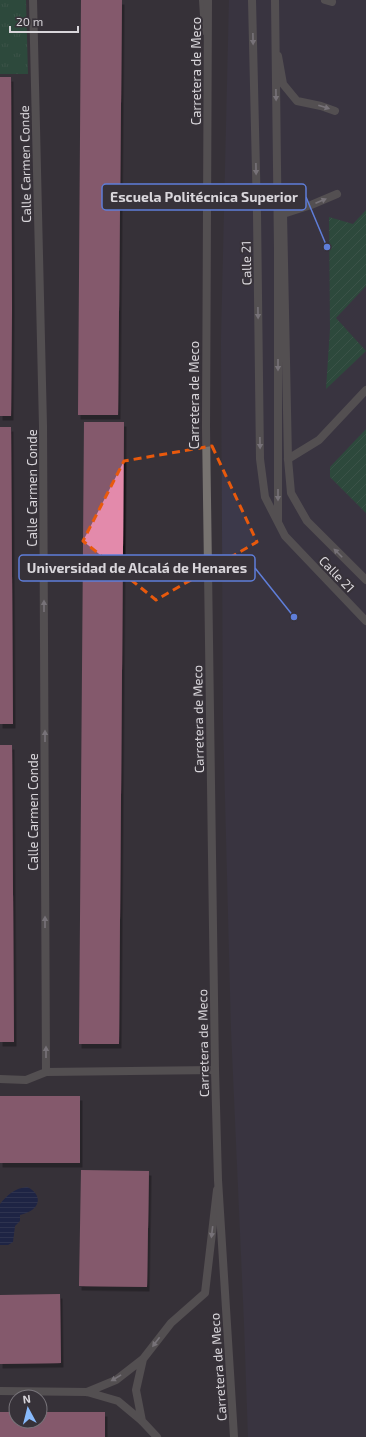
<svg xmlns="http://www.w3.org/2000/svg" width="366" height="1437" font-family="'Exo 2',sans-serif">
  <defs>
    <pattern id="grass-tufts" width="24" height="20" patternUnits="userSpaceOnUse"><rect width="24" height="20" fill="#236641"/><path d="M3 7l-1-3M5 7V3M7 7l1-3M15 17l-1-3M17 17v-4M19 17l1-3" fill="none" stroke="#427b5c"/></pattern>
    <pattern id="garden-furrows" width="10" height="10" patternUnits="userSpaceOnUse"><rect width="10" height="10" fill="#236641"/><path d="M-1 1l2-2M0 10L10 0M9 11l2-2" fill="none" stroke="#427b5c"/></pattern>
    <pattern id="water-rules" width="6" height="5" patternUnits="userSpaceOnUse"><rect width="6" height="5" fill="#001452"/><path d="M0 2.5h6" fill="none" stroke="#25356a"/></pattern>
    <filter id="shadow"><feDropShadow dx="2.5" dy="4.5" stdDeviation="0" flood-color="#0009"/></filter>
  </defs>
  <rect width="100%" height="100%" fill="#373239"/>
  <!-- education -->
  <path fill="#3c394a" d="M229,0H366V1437H248L244,1322L231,1029L223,719L221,341Z"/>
  <!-- grass -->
  <path fill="url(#grass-tufts)" d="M0,0H26L28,74H0Z"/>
  <!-- garden -->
  <path fill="url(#garden-furrows)" d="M366,210V286L336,318L366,351L326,389L330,329L329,217L353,224Z
    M366,429V513L330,477V467Z"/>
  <!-- water -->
  <path fill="url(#water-rules)" d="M27,1187C37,1191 43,1202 32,1210C29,1212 24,1214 20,1215V1221L15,1226L13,1242L8,1245H0V1204C7,1195 15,1188 27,1187Z"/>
  <!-- building -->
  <path fill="#e38aab" filter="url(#shadow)" d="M81,0H122L118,415H78Z
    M0,77H11L12,309L11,416H0Z
    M84,422H124L119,1044H79Z
    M0,427H11L13,724H0Z
    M0,745H12L14,1042H0Z
    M0,1096H80V1163H0Z
    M81,1170L149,1171L147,1287L79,1286Z
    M60,1294L61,1363L0,1364V1295Z
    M0,1412H16V1421H40V1412H105V1437H0Z"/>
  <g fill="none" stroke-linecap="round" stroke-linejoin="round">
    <!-- service -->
    <path stroke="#777370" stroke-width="8" d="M325,0L332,2
      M278,56L283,84L297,101L321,106L335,111
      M288,459L319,440L366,390"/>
    <!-- pedestrian -->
    <path stroke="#777370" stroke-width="8" d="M46,1072L215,1070"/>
    <!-- minor -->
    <path stroke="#777370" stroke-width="8" d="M203,0L205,31
      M252,0L257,214L260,459L265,497L285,536L366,621
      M275,0L278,249V521
      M337,194L311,205L283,214L288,459L291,493L307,521L366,580
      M0,1079L26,1080L46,1072L43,426L33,0
      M0,1391L87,1392L118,1401L142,1421L157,1437
      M87,1392L116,1380L143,1359
      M142,1421L136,1390L143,1359L171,1323L205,1293L217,1190"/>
    <!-- tertiary -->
    <path stroke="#777370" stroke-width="8" d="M208,0L206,427L215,1070L218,1180L234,1437"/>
  </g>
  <!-- one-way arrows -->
  <defs><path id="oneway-solid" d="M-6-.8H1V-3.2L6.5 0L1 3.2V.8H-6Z"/></defs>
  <g fill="#c5c2c6">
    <use href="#oneway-solid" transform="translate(253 39) rotate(89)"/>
    <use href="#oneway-solid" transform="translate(276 95) rotate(89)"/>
    <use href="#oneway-solid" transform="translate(324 107) rotate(18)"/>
    <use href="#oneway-solid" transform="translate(256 169) rotate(89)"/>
    <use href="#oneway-solid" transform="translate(321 201) rotate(-23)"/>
    <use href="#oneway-solid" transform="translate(258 313) rotate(89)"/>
    <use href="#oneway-solid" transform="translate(278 365) rotate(90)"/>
    <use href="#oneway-solid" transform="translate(260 443) rotate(89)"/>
    <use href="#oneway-solid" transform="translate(278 495) rotate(90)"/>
    <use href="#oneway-solid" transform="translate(338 553) rotate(-135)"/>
    <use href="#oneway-solid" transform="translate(44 606) rotate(-90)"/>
    <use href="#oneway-solid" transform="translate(45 736) rotate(-90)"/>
    <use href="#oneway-solid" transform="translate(45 922) rotate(-90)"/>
    <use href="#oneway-solid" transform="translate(46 1052) rotate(-90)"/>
    <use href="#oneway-solid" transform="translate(212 1232) rotate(97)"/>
    <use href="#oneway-solid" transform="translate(156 1342) rotate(127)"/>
    <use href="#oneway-solid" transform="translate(116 1378) rotate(149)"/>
  </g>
  <!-- marked area -->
  <path d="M0 0H366V1437H0ZM212,446L257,542L156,600L83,541L124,461Z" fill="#373239" fill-opacity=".55" fill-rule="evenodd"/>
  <path fill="none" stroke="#e8590c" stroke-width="3" stroke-dasharray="8 5" stroke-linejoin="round" d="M212,446L257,542L156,600L83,541L124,461Z"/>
  <g text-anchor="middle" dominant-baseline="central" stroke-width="4" stroke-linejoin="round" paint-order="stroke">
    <!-- street labels -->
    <g font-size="13" fill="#d9d6db" stroke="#373239">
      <text transform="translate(196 71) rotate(-90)">Carretera de Meco</text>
      <text transform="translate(25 164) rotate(-91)">Calle Carmen Conde</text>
      <text transform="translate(246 263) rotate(-91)">Calle 21</text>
      <text transform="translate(194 395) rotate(-90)">Carretera de Meco</text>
      <text transform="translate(32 488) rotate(-90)">Calle Carmen Conde</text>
      <text transform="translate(337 574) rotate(46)">Calle 21</text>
      <text transform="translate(198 719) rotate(-91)">Carretera de Meco</text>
      <text transform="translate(33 812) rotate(-90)">Calle Carmen Conde</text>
      <text transform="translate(203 1043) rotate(-91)">Carretera de Meco</text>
      <text transform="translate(218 1367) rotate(-94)">Carretera de Meco</text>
    </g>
  </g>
  <!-- callouts -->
  <path fill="none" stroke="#5f7ed9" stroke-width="1.5" d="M327 247L306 197M294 617L255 568"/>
  <g fill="#5f7ed9" stroke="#373239" stroke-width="1.5">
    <circle cx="327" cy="247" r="4"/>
    <circle cx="294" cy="617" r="4"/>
  </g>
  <g fill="#373239" stroke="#5f7ed9" stroke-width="1.5">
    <rect x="102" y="184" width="204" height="26" rx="4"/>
    <rect x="19" y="555" width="236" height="26" rx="4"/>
  </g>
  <g font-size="14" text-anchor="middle" font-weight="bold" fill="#d9d6db">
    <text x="204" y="202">Escuela Politécnica Superior</text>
    <text x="137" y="573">Universidad de Alcalá de Henares</text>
  </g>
  <!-- north arrow -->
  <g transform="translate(28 1409) rotate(353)"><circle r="19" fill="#373239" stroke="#78747a"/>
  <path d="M0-3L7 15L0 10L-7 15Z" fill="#88bafc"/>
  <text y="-6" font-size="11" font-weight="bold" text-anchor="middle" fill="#d9d6db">N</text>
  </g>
  <!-- scale -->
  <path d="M10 26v6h68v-6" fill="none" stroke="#d9d6db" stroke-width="2"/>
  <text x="16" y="26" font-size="12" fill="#d9d6db" stroke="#373239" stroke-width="3" paint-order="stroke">20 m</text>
</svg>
